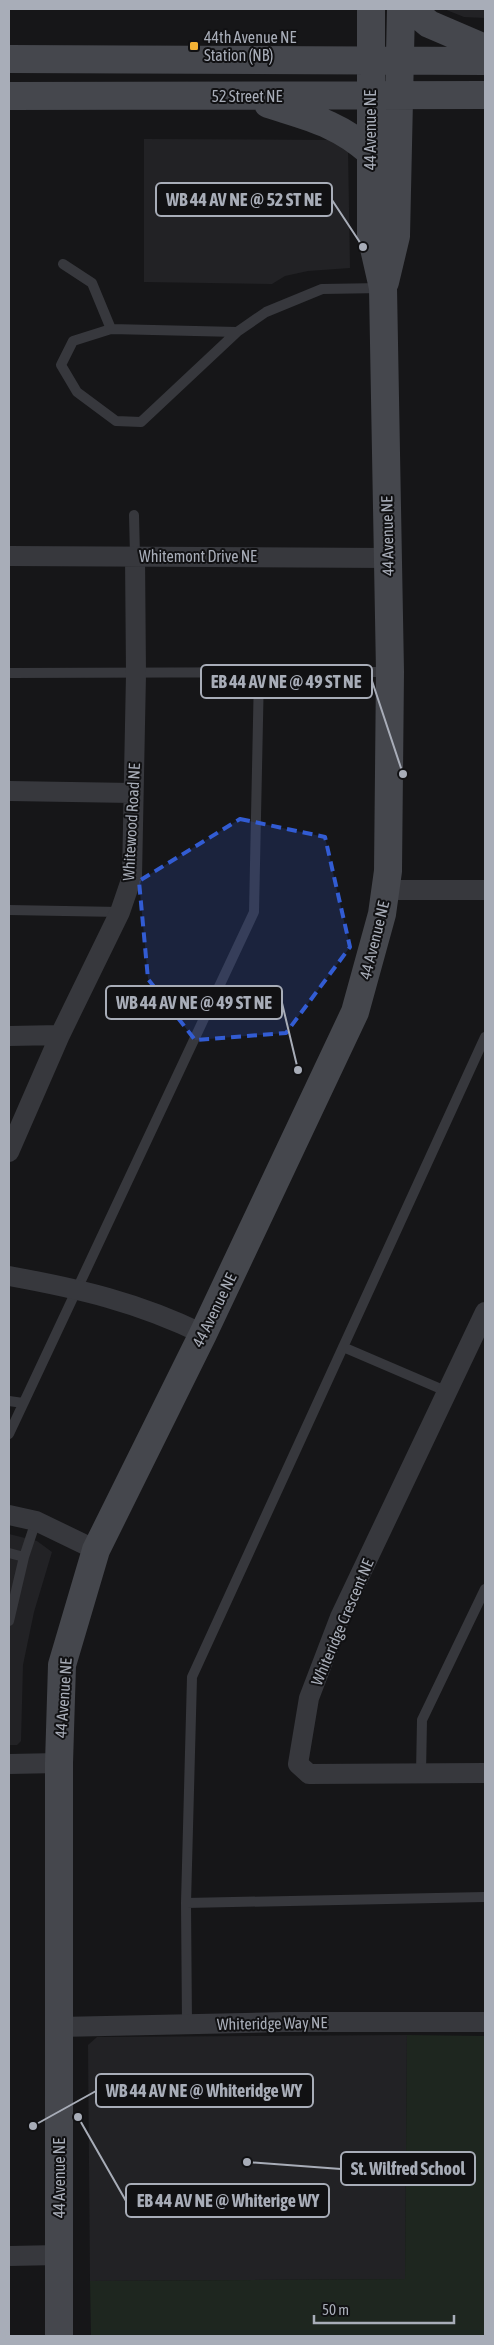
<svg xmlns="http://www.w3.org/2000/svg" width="494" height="2345" font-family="'Asap Condensed',sans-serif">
  <rect width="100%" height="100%" fill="#161618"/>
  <!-- built -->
  <path fill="#222225" d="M444,9H485V18L464,17Z
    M144,139L333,140L348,149L350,268L308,271L285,276L272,284L144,282Z
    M9,1534L37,1541L52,1552L34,1612L23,1665L21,1741L17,1745H9Z
    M407,2035L405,2279L90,2281L88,2045L97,2037Z"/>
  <!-- green -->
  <path fill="#1e261f" d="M407,2035L485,2036V2336H91L90,2281L405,2279Z"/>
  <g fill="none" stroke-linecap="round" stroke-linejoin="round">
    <!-- lane -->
    <path stroke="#37383d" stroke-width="10" d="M63,264L92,283L111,329
      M237,332L141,422L116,421L77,392L61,365L73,341L111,329L237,332L266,312L322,289L382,288
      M134,515L135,556
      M9,673L390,672
      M9,910L120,912
      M343,1347L448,1392
      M9,1401L23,1403
      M9,1434L254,912L259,673
      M9,1553L24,1557
      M9,1621L24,1557L36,1521
      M421,1773L422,1720L485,1589
      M186,1903L485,1897
      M187,2024L186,1903L192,1677L485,1037"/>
    <!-- street -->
    <path stroke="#37383d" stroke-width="20" d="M9,556L388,558
      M9,791L133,793
      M387,890H485
      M9,1036L60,1035
      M9,1152L60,1035L120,912L132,877L136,674L135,556
      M9,1276C80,1289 137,1302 203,1334
      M485,1312L340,1617L309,1698L298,1764L309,1774L485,1773
      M9,1515L36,1521L96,1550
      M9,1764L59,1763
      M59,2027L285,2022H485
      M9,2256L59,2255"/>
    <!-- secondary -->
    <path stroke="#45474d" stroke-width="28" d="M411,9L429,24L485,48
      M9,59L485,61
      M9,96L485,95
      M268,104C308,117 338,123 370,152
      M385,282L396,236L401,9
      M59,2336V1763L62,1665L96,1550L203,1334L355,1012L382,914L388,871L390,672L383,288L371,235V9"/>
  </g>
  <!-- marked area -->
  <path fill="#325cd3" fill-opacity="0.2" stroke="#325cd3" stroke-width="4" stroke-dasharray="10 6" stroke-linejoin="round" d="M240,819L325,837L350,947L286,1033L195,1040L148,979L139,881Z"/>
  <!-- markers -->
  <rect fill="#f2b134" stroke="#111113" stroke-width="2" x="189" y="41" width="10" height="10" rx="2.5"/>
  <g text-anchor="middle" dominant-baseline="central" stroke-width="4" stroke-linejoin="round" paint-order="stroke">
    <!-- poi labels -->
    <g font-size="16" fill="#a8adb8" stroke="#111113" text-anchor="start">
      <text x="204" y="37">44th Avenue NE<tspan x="204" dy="18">Station (NB)</tspan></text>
    </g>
    <!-- street labels -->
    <g font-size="16" fill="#a8adb8" stroke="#111113">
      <text x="247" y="96">52 Street NE</text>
      <text transform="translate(370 130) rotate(-90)">44 Avenue NE</text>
      <text transform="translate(387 536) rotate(-91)">44 Avenue NE</text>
      <text x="198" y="556">Whitemont Drive NE</text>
      <text transform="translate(131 822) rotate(-87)">Whitewood Road NE</text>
      <text transform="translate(374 940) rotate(-76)">44 Avenue NE</text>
      <text transform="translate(214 1310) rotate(-64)">44 Avenue NE</text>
      <text transform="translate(342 1622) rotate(-67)">Whiteridge Crescent NE</text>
      <text transform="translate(63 1698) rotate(-86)">44 Avenue NE</text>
      <text transform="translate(272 2023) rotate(-1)">Whiteridge Way NE</text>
      <text transform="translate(59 2178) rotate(-90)">44 Avenue NE</text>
    </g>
  </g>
  <!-- callouts -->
  <path fill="none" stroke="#a8adb8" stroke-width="2" d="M363 247L332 200M403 774L372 681M298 1070L282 1003M33 2126L96 2091M247 2162L341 2169M78 2117L126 2201"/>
  <g fill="#a8adb8" stroke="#111113" stroke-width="2">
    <circle cx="363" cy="247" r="5"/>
    <circle cx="403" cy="774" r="5"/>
    <circle cx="298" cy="1070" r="5"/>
    <circle cx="33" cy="2126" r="5"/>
    <circle cx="247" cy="2162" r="5"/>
    <circle cx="78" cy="2117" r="5"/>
  </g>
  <g fill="#111113" stroke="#a8adb8" stroke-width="2">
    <rect x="156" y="183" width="176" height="33" rx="5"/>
    <rect x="201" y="665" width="171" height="33" rx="5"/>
    <rect x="106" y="986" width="176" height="33" rx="5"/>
    <rect x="96" y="2074" width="217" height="33" rx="5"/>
    <rect x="341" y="2152" width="134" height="33" rx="5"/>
    <rect x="126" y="2184" width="203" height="33" rx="5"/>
  </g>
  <g font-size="18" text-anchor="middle" font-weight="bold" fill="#a8adb8">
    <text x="244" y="206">WB 44 AV NE @ 52 ST NE</text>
    <text x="286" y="688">EB 44 AV NE @ 49 ST NE</text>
    <text x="194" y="1009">WB 44 AV NE @ 49 ST NE</text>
    <text x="204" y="2097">WB 44 AV NE @ Whiteridge WY</text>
    <text x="408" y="2175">St. Wilfred School</text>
    <text x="228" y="2207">EB 44 AV NE @ Whiterige WY</text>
  </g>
  <!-- border -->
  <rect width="494" height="2345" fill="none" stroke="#a8adb8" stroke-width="20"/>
  <!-- scale -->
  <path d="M314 2315v8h140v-8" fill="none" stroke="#a8adb8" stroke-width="2.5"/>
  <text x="322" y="2315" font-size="15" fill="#a8adb8" stroke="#111113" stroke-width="4" paint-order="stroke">50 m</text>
</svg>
